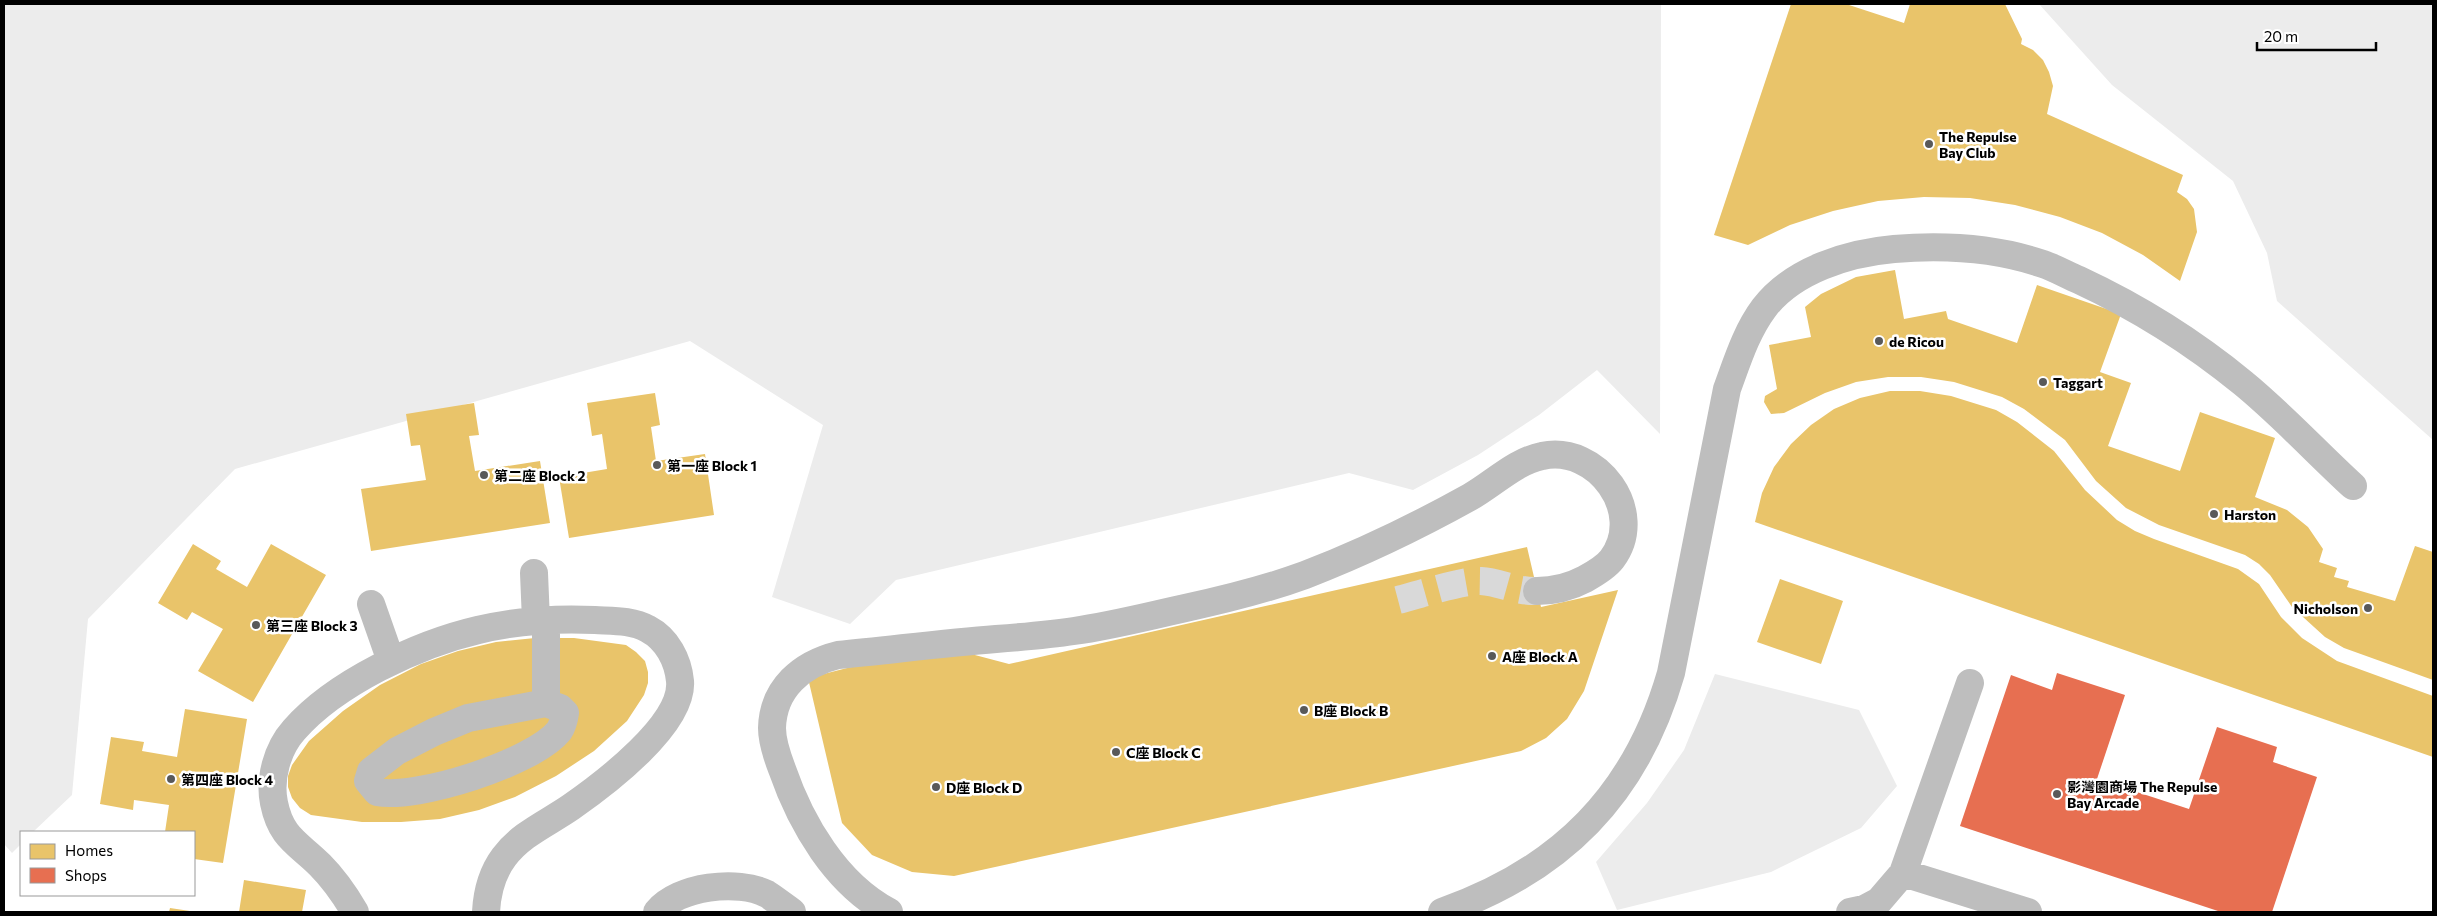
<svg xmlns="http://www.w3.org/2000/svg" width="2437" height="916" font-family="Commissioner,'Noto Sans TC',sans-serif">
  <rect width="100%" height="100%" fill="#fff"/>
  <!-- green -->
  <path fill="#ececec" d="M4,4H1661L1660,434L1597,370L1539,415L1478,455L1413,490L1349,473L896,580L850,624L772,597L823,425L690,341L235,469L88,619L72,795L33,832H21V844L12,853L4,844Z
    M2039,4H2433V440L2277,301L2267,253L2233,181L2112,85Z
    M1715,674L1859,710L1897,786L1861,828L1771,872L1617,910L1596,862L1647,803L1684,750Z"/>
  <!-- homes -->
  <path fill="#e9c46a" d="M1791,4H1846L1904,23L1910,4H2005L2022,39L2021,44L2033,50L2043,60L2049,72L2053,86L2047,114L2183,175L2177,192L2187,199L2194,209L2197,232L2180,281L2143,255L2102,233L2060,217L2015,205L1970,198L1924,197L1878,201L1833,211L1790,225L1748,245L1714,235Z
    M1895,270L1904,319L1946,311L1948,319L2017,343L2037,285L2121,314L2100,372L2131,383L2108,446L2180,471L2200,412L2275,438L2255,497L2287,510L2308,527L2323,549L2319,562L2337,568L2334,577L2349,581L2347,587L2395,601L2415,546L2433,552V680L2344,648L2325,637L2292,607L2270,575L2259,564L2245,555L2159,525L2126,508L2096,481L2065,440L2024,409L2002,397L1954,382L1921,377H1888L1856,382L1825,393L1784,413L1771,414L1764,402L1765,396L1777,389L1769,345L1811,337L1805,307L1821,294L1856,277Z
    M1890,391H1920L1951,396L1996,410L2017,422L2054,451L2085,490L2117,520L2135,531L2154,539L2238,569L2259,584L2281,617L2302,638L2337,661L2433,696V757L1755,522L1762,493L1774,467L1791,444L1811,425L1834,409L1860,398Z
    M655,393L660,425L651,427L656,461L705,454L714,515L569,538L559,477L607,469L602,434L592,436L587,403Z
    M474,403L479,435L469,436L475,471L540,461L550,523L371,551L361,489L426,480L420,445L411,446L406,414Z
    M193,544L221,561L216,569L247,587L271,544L326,575L253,702L198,671L223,629L192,612L187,620L158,603Z
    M1527,547L1541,607L1618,590L1584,691L1567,719L1546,738L1521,751L954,876L912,872L872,855L842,823L808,678L937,645L1009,664Z
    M1780,579L1843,601L1821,664L1757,642Z
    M535,638H574L626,645L636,652L645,661L648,672V683L644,695L627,721L594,751L556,776L515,797L479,810L440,819L401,822H362L311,815L300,808L292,798L288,787V776L292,765L309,741L343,711L380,685L421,664L458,651L496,642Z
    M185,709L247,719L223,863L194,859V832H165L169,805L134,800L133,810L100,804L111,737L144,742L142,751L177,757Z
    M244,880L306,890L302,912H239Z
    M170,908L190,911V912H169Z"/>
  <!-- shops -->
  <path fill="#e76f51" d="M2057,673L2125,695L2097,779L2189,809L2217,727L2277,747L2273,762L2317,777L2272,912H2221L1960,826L2011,675L2052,690Z"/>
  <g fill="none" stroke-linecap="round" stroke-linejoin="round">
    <!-- minor-tunnel -->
    <path stroke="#d9d9d9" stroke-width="28" stroke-dasharray="28 14" stroke-linecap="butt" d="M1398,600C1417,595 1464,580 1481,581C1500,582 1517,592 1537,591"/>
    <!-- minor -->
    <path stroke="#bebebe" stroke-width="28" d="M534,573L536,621
      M371,604L391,661
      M546,703L560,708L565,713C564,720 563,725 559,731C533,763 416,800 377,792L368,781L371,771L397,751L434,732L468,718L546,703V620
      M1903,873L2028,912
      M355,912C345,895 334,879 320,865C298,843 281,838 274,803C269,779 277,749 294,730C335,683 418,644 478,630C516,621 556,618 595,620C613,621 632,620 648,629C667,639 678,660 680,681C684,724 604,784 571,807C548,823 521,834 504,857C492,873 487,893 486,912
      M657,912C678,886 738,879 767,894C775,899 784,906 792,912
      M889,912C836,884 801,824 782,769C777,756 772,742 772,728C773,688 802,664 838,655C891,650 943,643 996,639C1022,637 1048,635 1074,631C1110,626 1145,617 1181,609C1223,600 1264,590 1305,575C1362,553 1416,527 1470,497C1493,484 1516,461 1542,456C1597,444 1647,512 1612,559C1606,567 1594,574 1585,579C1570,587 1554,591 1537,591
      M1442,912C1561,870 1636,795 1671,673L1727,389C1737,362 1746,332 1764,308C1793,270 1848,253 1894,249C1943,245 1996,248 2043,264C2055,268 2067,275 2079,280C2137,307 2193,342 2243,383C2281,414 2316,452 2353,486
      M1850,912L1864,909L1879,901L1903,873L1970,683"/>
  </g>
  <!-- markers -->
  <g fill="#595959" stroke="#fff" stroke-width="2">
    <circle cx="1929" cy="144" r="5"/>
    <circle cx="1879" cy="341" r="5"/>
    <circle cx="2043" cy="382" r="5"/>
    <circle cx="657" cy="465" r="5"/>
    <circle cx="484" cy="475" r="5"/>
    <circle cx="2214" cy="514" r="5"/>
    <circle cx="2368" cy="608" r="5"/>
    <circle cx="256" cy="625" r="5"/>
    <circle cx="1492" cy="656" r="5"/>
    <circle cx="1304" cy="710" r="5"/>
    <circle cx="1116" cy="752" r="5"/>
    <circle cx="171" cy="779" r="5"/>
    <circle cx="936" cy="787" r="5"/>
    <circle cx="2057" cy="794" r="5"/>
  </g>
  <g text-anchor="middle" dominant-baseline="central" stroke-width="5" stroke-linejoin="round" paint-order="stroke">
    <!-- poi labels -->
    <g font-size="14" font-weight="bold" fill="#000" stroke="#fff" text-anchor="start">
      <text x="1939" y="136">The Repulse<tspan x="1939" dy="16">Bay Club</tspan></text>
      <text x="1889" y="341">de Ricou</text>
      <text x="2053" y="382">Taggart</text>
      <text x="667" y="465">第一座 Block 1</text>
      <text x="494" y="475">第二座 Block 2</text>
      <text x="2224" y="514">Harston</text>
      <text x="2358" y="608" text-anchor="end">Nicholson</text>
      <text x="266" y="625">第三座 Block 3</text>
      <text x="1502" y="656">A座 Block A</text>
      <text x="1314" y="710">B座 Block B</text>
      <text x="1126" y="752">C座 Block C</text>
      <text x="181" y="779">第四座 Block 4</text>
      <text x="2067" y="786">影灣園商場 The Repulse<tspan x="2067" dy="16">Bay Arcade</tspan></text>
      <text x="946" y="787">D座 Block D</text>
    </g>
  </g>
  <!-- border -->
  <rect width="2437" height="916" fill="none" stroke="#000000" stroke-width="10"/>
  <!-- legend -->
  <rect x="20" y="831" width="175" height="65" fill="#ffffff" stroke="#999999"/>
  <rect x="30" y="844" width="25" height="15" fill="#e9c46a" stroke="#999999"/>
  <text x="65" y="856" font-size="15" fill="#000000">Homes</text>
  <rect x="30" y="868" width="25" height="15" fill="#e76f51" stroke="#999999"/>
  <text x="65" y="881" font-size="15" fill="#000000">Shops</text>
  <!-- scale -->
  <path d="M2257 42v8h119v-8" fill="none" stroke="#000000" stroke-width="2.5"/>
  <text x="2264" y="42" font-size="15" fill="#000000" stroke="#ffffff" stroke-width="4" paint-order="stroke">20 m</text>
</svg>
